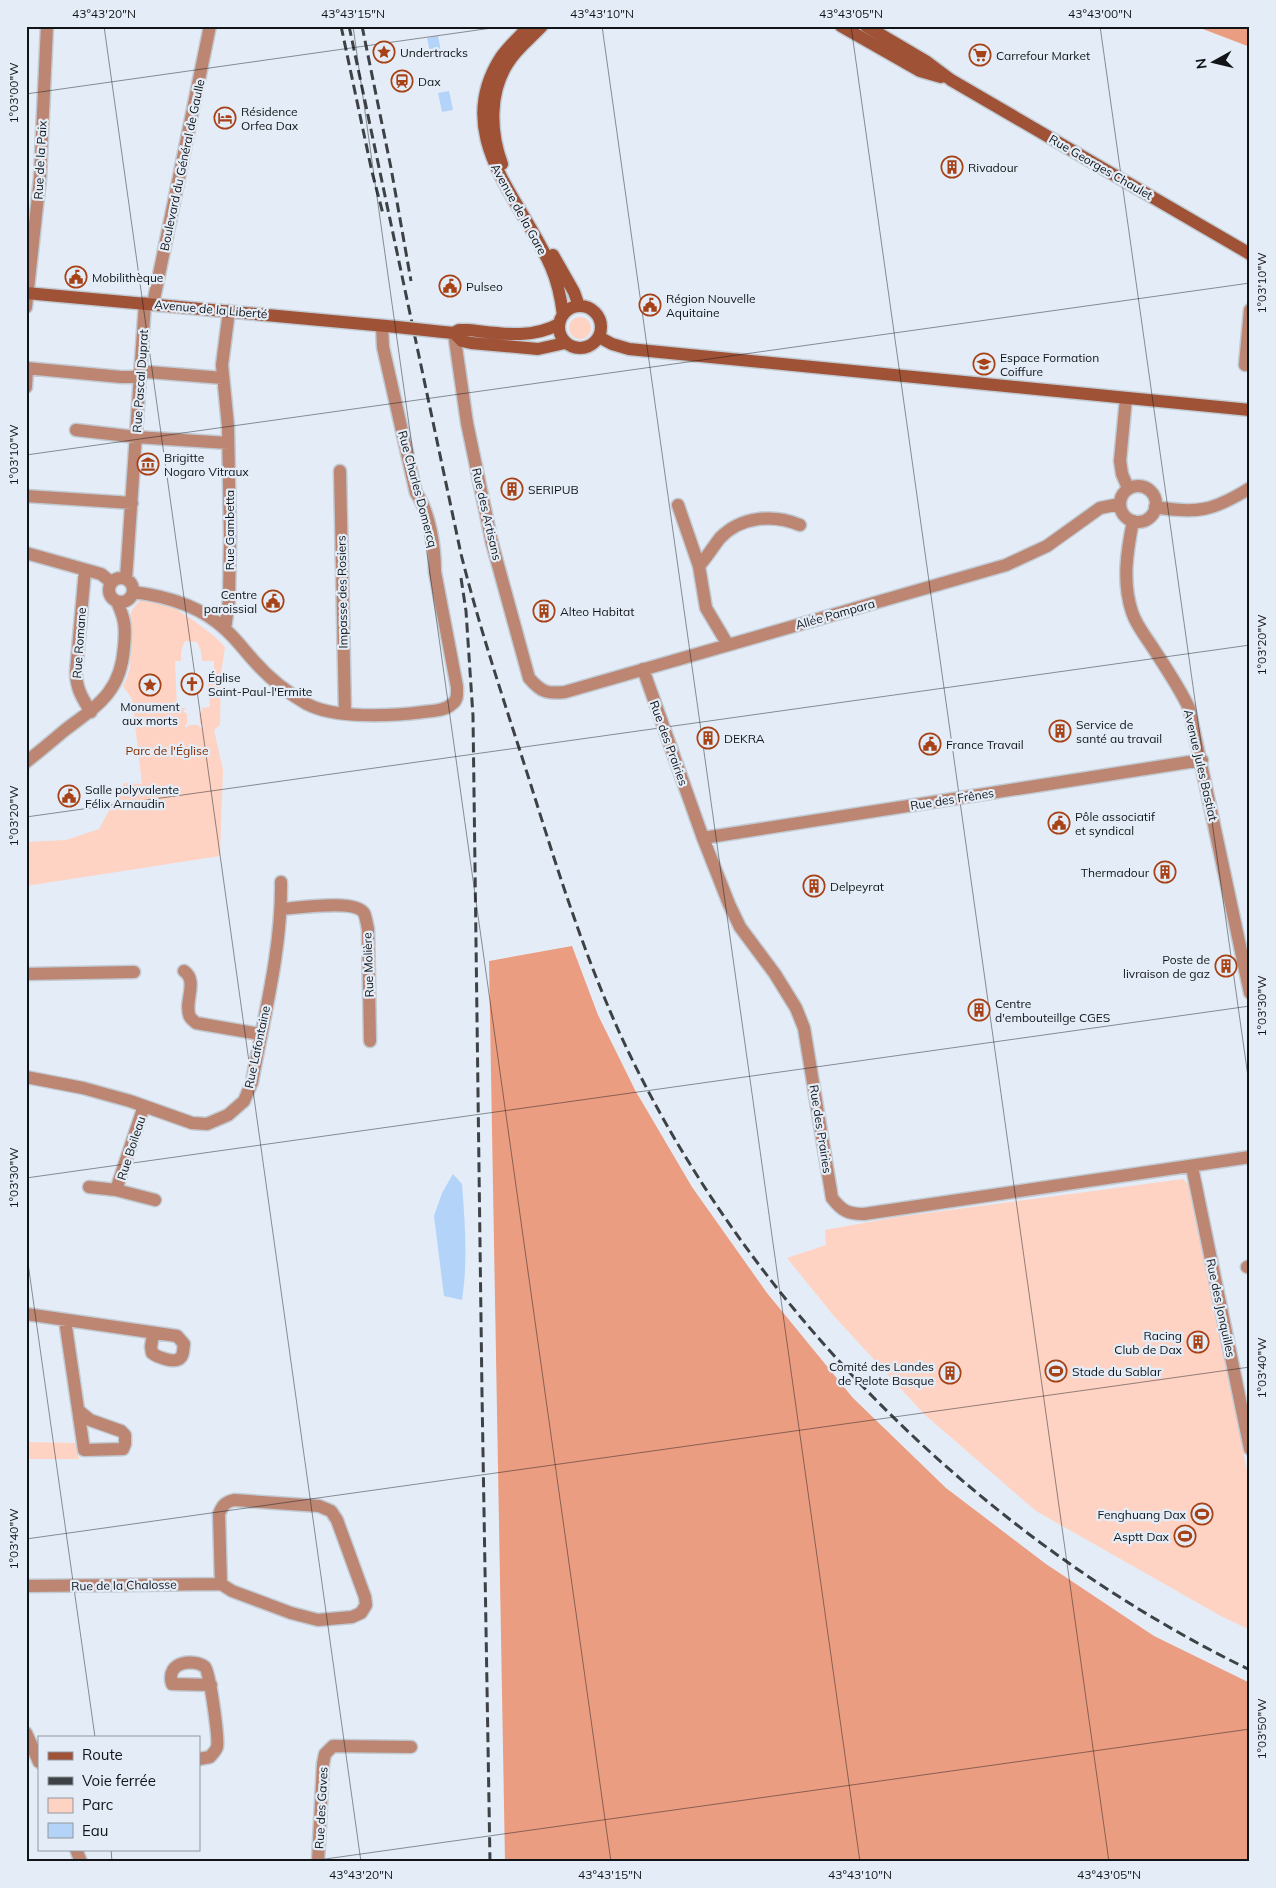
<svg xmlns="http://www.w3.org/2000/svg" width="1276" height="1888" font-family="Mulish,sans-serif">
  <rect width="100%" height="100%" fill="#e4edf7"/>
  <!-- green -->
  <path fill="#fed3c4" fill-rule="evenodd" d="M569 328a11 11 0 1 1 22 0a11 11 0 1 1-22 0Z
    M144,598L160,599L193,620L214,636L225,647L221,674L220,725L214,730L223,770L220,856L26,886V842L66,840L99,829L124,783L142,784L132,699L123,686C125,682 128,676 129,671C135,647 117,614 144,598ZM185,641L197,642L201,651L202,661H214V672L207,673L210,707L201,708L202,711L199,714L200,723L203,726L201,728L198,725H189L186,728L185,726L187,724V714L183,711L186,708H177L175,661H181V651Z
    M1183,1179L1189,1185L1250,1485V1630L1219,1615L1036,1511L924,1414L833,1315L787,1258L826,1245L825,1230L897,1217Z
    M26,1442L76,1443L79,1459H26Z"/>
  <!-- forest -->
  <path fill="#eb9d81" d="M1195,26H1250V47Z
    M572,946L598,1015L635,1090L692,1187L767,1293L853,1398L946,1488L1046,1564L1154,1636L1250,1683V1862H505L489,961Z"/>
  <!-- water -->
  <path fill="#b4d3f8" d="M438,36L442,56L431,58L427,38Z
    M449,91L453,110L442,112L438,93Z
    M453,1174L462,1184C465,1223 468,1261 462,1300L444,1296L434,1216L442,1193Z"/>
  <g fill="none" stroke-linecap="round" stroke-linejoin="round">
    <!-- street casing -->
    <g stroke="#c2cad3" stroke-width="15">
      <path id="street" d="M153,304L210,26
        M26,307L40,178L47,26
        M454,333L467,423L492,543L529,678C541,692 547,694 565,692L1006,565L1047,546L1100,508L1120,504
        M1245,365L1250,310
        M26,368L121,377H134L141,373L148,372L223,378
        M26,387L27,368
        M1126,398L1120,461L1122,474L1128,488
        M76,430L136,437L228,443
        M340,471L345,713
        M1120 504a18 18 0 1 1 36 0a18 18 0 1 1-36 0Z
        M26,496L132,503
        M678,505L699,566L706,608L728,645
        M1155,507C1197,514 1213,511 1250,488
        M1133,521C1127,551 1122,582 1132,612C1136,625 1146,637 1153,648C1166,668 1179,687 1189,708L1250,993
        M26,553L101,574L111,582
        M699,566C707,557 713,547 720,538C741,516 774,514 800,525
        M85,570L76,672C76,688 82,698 91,712
        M109 590a12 12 0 1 1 24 0a12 12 0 1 1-24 0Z
        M126,579L145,303
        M133,592C166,596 202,607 226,630C237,640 245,651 254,661C269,678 288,693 307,704C335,719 392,716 423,712C432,711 445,711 452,704C458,700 457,694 457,687L435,572C435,548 430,512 416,493L383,347L382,326
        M225,629L229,600L230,536L228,426L222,365L229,311
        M643,669L703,838L729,904L740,927L775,974L796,1008L804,1028L832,1198C842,1211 848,1214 864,1214L1250,1157
        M26,762C39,752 52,741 65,730C98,705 121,692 124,647C126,628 125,619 117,602
        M703,838L1202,760
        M281,909C298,908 355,899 364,913C366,917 367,925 368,929L370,1041
        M184,971C199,981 183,1003 190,1017C192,1020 194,1021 196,1023L260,1034
        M26,974L134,972
        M26,1077L83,1088L130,1101L192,1123L207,1124L228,1115L244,1101L252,1082C264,1016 282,949 281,882
        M1192,1167L1250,1449
        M89,1187L116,1190L155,1200
        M116,1190L144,1106
        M1247,1267L1250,1266
        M26,1314L177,1336L184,1344C183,1349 184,1356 179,1359C173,1363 157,1357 152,1353L151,1347L153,1334
        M65,1320L84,1450L123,1449L125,1444V1435L121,1431L90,1420L79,1411
        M26,1586L221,1584L232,1591L291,1613L318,1620L352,1617L361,1613L366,1605L365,1597L337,1520L331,1511L319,1506L234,1500C225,1502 222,1506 219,1514L221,1584
        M26,1733L39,1762
        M199,1759L210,1757C212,1754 216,1751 217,1747C219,1740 210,1672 205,1667C196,1659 165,1660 172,1684L211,1685
        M76,1849L81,1862
        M318,1862L323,1764L325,1754L333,1746L411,1747"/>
    </g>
    <!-- secondary casing -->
    <g stroke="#c2cad3" stroke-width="15">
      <path id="secondary" d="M529,26C520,36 509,46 501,57C450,136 522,199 551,267C558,283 561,298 563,315
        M841,26L920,71L941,77
        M866,26L927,62L951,80L1250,254
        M502,164C490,132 489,92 508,63C516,49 531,38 542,26
        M553,255L574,292L579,306
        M26,293L397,327
        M559 327a21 21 0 1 1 42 0a21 21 0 1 1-42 0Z
        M443,332L454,333L459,330H468C498,333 530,340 559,324
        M454,333L462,341L471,343L538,349L565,343
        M599,337L612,344L629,349L1250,410"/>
    </g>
    <!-- street -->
    <use href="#street" stroke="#bc8672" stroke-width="12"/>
    <!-- secondary -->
    <use href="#secondary" stroke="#9f5236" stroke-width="12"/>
    <!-- rail -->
    <path stroke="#3e4246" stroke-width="3" stroke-dasharray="10 5" stroke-linecap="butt" d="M341,26L372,172L383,214
      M349,26L461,554C480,630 505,704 529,779C562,884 594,988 645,1085C775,1335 997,1547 1250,1670
      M362,26L391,168L411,281
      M461,578L466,611L473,716L482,1394L490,1862"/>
    <!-- secondary-bridge casing -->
    <g stroke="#c2cad3" stroke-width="15" stroke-linecap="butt">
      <path id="secondary-bridge" d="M397,327L443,332"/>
    </g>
    <!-- secondary-bridge -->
    <use href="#secondary-bridge" stroke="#9f5236" stroke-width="12"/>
  </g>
  <!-- ticks -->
  <path fill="none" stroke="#121518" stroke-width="1" stroke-opacity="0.45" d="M104,26L361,1862M353,26L611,1862M602,26L860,1862M851,26L1109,1862M1100,26L1250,1091M26,94L506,26M26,455L1250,283M26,817L1250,645M26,1178L1250,1006M26,1249L95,1737M26,1539L1250,1367M111,1849L112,1862M304,1862L1250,1729"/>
  <!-- icons -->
  <defs>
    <g id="sight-ring" transform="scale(1.125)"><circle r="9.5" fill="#e4edf7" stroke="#a74217" stroke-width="1.5"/><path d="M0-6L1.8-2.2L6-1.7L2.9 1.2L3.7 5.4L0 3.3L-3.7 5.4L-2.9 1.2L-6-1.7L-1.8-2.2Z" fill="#a74217"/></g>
    <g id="supermarket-ring" transform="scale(1.125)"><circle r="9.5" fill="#e4edf7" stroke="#a74217" stroke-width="1.5"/><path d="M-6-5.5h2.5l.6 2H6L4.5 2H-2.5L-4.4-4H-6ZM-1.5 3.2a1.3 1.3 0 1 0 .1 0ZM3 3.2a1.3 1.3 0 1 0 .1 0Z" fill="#a74217"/></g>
    <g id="station-ring" transform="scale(1.125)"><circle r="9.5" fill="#e4edf7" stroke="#a74217" stroke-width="1.5"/><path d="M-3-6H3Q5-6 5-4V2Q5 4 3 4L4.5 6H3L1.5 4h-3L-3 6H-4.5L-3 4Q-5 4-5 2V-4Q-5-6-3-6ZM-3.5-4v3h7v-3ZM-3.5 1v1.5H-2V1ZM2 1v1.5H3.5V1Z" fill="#a74217"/></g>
    <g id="hotel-ring" transform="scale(1.125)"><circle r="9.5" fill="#e4edf7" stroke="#a74217" stroke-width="1.5"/><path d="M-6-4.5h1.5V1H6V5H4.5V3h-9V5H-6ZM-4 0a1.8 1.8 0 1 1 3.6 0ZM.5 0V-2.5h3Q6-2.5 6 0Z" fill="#a74217"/></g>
    <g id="building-ring" transform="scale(1.125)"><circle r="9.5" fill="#e4edf7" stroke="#a74217" stroke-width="1.5"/><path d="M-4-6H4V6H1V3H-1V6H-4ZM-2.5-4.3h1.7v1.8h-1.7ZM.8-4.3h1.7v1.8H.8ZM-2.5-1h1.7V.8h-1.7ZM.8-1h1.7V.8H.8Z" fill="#a74217"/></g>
    <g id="civic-ring" transform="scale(1.125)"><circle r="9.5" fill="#e4edf7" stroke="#a74217" stroke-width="1.5"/><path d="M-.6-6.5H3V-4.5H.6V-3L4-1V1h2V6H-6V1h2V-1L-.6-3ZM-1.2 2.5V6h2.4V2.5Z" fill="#a74217"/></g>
    <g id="school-ring" transform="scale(1.125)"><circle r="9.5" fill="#e4edf7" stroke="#a74217" stroke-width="1.5"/><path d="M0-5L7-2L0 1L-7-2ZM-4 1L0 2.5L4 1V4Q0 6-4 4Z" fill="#a74217"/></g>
    <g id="museum-ring" transform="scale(1.125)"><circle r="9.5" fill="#e4edf7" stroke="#a74217" stroke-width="1.5"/><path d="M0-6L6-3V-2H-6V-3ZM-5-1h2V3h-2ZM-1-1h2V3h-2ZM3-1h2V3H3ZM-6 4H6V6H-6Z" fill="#a74217"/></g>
    <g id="church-ring" transform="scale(1.125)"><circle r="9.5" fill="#e4edf7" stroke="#a74217" stroke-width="1.5"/><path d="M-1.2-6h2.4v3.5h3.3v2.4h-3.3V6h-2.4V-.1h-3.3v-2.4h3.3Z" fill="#a74217"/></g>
    <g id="stadium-ring" transform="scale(1.125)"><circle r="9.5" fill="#e4edf7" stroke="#a74217" stroke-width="1.5"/><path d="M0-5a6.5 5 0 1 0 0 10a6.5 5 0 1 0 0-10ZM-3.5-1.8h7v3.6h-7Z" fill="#a74217"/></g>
  </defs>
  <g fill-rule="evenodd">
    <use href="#sight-ring" x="384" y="52"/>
    <use href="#supermarket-ring" x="980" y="55"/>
    <use href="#station-ring" x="402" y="81"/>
    <use href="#hotel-ring" x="225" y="118"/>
    <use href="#building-ring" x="952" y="167"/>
    <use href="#civic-ring" x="76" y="277"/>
    <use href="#civic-ring" x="450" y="286"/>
    <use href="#civic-ring" x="650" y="305"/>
    <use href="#school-ring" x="984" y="364"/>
    <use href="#museum-ring" x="148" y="464"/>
    <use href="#building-ring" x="512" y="489"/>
    <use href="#civic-ring" x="273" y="601"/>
    <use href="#building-ring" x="544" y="611"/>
    <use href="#church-ring" x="192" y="684"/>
    <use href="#sight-ring" x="150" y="685"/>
    <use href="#building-ring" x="1060" y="731"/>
    <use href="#building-ring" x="708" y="738"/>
    <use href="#civic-ring" x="930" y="744"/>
    <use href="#civic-ring" x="69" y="796"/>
    <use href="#civic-ring" x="1059" y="823"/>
    <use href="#building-ring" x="1165" y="872"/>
    <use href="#building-ring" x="814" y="886"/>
    <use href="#building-ring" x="1226" y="966"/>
    <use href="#building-ring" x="979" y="1010"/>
    <use href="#building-ring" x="1198" y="1342"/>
    <use href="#stadium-ring" x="1056" y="1371"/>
    <use href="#building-ring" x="950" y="1373"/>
    <use href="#stadium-ring" x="1202" y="1514"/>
    <use href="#stadium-ring" x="1185" y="1536"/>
  </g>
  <g text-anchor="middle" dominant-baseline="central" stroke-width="4.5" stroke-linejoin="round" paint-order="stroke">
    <!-- poi labels -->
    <g font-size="12" fill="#121518" stroke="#e4edf7" text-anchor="start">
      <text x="400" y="52">Undertracks</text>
      <text x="996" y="55">Carrefour Market</text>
      <text x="418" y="81">Dax</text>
      <text x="241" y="111">Résidence<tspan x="241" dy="14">Orfea Dax</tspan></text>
      <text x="968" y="167">Rivadour</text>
      <text x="92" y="277">Mobilithèque</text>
      <text x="466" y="286">Pulseo</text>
      <text x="666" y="298">Région Nouvelle<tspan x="666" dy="14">Aquitaine</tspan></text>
      <text x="1000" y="357">Espace Formation<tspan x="1000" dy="14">Coiffure</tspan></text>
      <text x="164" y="457">Brigitte<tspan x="164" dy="14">Nogaro Vitraux</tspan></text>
      <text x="528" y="489">SERIPUB</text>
      <text x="257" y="594" text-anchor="end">Centre<tspan x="257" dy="14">paroissial</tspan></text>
      <text x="560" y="611">Alteo Habitat</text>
      <text x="208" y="677">Église<tspan x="208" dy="14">Saint-Paul-l'Ermite</tspan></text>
      <text x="150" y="706" text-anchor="middle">Monument<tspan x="150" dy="14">aux morts</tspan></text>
      <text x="1076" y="724">Service de<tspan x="1076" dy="14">santé au travail</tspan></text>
      <text x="724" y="738">DEKRA</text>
      <text x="946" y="744">France Travail</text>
      <text x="85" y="789">Salle polyvalente<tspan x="85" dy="14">Félix Arnaudin</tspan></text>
      <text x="1075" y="816">Pôle associatif<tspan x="1075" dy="14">et syndical</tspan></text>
      <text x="1149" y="872" text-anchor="end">Thermadour</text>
      <text x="830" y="886">Delpeyrat</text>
      <text x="1210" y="959" text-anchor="end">Poste de<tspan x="1210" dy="14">livraison de gaz</tspan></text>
      <text x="995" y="1003">Centre<tspan x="995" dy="14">d'embouteillge CGES</tspan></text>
      <text x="1182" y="1335" text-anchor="end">Racing<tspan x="1182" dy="14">Club de Dax</tspan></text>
      <text x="934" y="1366" text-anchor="end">Comité des Landes<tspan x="934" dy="14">de Pelote Basque</tspan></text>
      <text x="1072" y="1371">Stade du Sablar</text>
      <text x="1186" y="1514" text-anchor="end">Fenghuang Dax</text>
      <text x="1169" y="1536" text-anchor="end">Asptt Dax</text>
    </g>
    <!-- street labels -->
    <g font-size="12" fill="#121518" stroke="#e4edf7">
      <text transform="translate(40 160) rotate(-87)">Rue de la Paix</text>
      <text transform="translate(182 165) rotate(-78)">Boulevard du Général de Gaulle</text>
      <text transform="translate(1101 167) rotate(30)">Rue Georges Chaulet</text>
      <text transform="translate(519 209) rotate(61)">Avenue de la Gare</text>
      <text transform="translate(211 309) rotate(5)">Avenue de la Liberté</text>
      <text transform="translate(140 381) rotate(-86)">Rue Pascal Duprat</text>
      <text transform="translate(418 489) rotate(75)">Rue Charles Domercq</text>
      <text transform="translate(487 514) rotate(77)">Rue des Artisans</text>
      <text transform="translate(229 530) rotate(-90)">Rue Gambetta</text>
      <text transform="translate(342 592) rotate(-91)">Impasse des Rosiers</text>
      <text transform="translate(835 614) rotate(-16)">Allée Pampara</text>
      <text transform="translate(79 643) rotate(-86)">Rue Romane</text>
      <text transform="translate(669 743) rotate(70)">Rue des Prairies</text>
      <text transform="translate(1201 765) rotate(77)">Avenue Jules Bastiat</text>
      <text transform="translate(952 799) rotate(-9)">Rue des Frênes</text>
      <text transform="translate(368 965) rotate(-92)">Rue Molière</text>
      <text transform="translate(257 1047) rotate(-78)">Rue Lafontaine</text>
      <text transform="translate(821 1129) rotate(81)">Rue des Prairies</text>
      <text transform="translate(131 1148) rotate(-72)">Rue Boileau</text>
      <text transform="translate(1221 1308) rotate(78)">Rue des Jonquilles</text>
      <text transform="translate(124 1585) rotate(-1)">Rue de la Chalosse</text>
      <text transform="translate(321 1808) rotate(-87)">Rue des Gaves</text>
    </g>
    <!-- park labels -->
    <g font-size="12" fill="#852b00" stroke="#e4edf7">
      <text x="167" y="750">Parc de l'Église</text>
    </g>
  </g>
  <!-- border -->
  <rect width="1276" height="1888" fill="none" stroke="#e4edf7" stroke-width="55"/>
  <!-- legend -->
  <rect x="38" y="1736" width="162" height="115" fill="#e4edf7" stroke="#90979e"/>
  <rect x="48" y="1752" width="25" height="8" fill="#9f5236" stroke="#90979e"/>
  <text x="82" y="1760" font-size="15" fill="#121518">Route</text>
  <rect x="48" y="1777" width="25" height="8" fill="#3e4246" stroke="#90979e"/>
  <text x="82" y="1786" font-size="15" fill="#121518">Voie ferrée</text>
  <rect x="48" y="1798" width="25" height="15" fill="#fed3c4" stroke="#90979e"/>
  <text x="82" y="1810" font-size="15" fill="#121518">Parc</text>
  <rect x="48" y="1823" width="25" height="15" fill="#b4d3f8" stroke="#90979e"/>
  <text x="82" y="1836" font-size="15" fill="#121518">Eau</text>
  <!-- north arrow -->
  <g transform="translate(1214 62) rotate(262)" stroke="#e4edf7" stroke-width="4" paint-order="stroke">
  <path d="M0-4L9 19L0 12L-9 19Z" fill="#121518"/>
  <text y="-8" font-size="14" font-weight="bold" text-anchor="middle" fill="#121518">N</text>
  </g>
  <rect x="28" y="28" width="1220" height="1832" fill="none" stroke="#121518" stroke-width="2"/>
  <g font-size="12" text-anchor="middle" fill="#121518">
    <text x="104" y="18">43°43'20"N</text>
    <text x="353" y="18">43°43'15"N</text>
    <text x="602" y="18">43°43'10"N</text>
    <text x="851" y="18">43°43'05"N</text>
    <text x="1100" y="18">43°43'00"N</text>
    <text transform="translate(14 93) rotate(-90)" y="4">1°03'00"W</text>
    <text transform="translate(1262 283) rotate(-90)" y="4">1°03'10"W</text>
    <text transform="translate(14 455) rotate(-90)" y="4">1°03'10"W</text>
    <text transform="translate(1262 645) rotate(-90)" y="4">1°03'20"W</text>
    <text transform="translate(14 816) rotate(-90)" y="4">1°03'20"W</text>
    <text transform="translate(1262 1006) rotate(-90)" y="4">1°03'30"W</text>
    <text transform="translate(14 1178) rotate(-90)" y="4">1°03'30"W</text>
    <text transform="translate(1262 1368) rotate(-90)" y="4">1°03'40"W</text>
    <text transform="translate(14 1539) rotate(-90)" y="4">1°03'40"W</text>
    <text transform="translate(1262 1729) rotate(-90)" y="4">1°03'50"W</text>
    <text x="361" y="1879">43°43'20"N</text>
    <text x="610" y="1879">43°43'15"N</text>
    <text x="860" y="1879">43°43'10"N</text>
    <text x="1109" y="1879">43°43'05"N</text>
  </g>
</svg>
